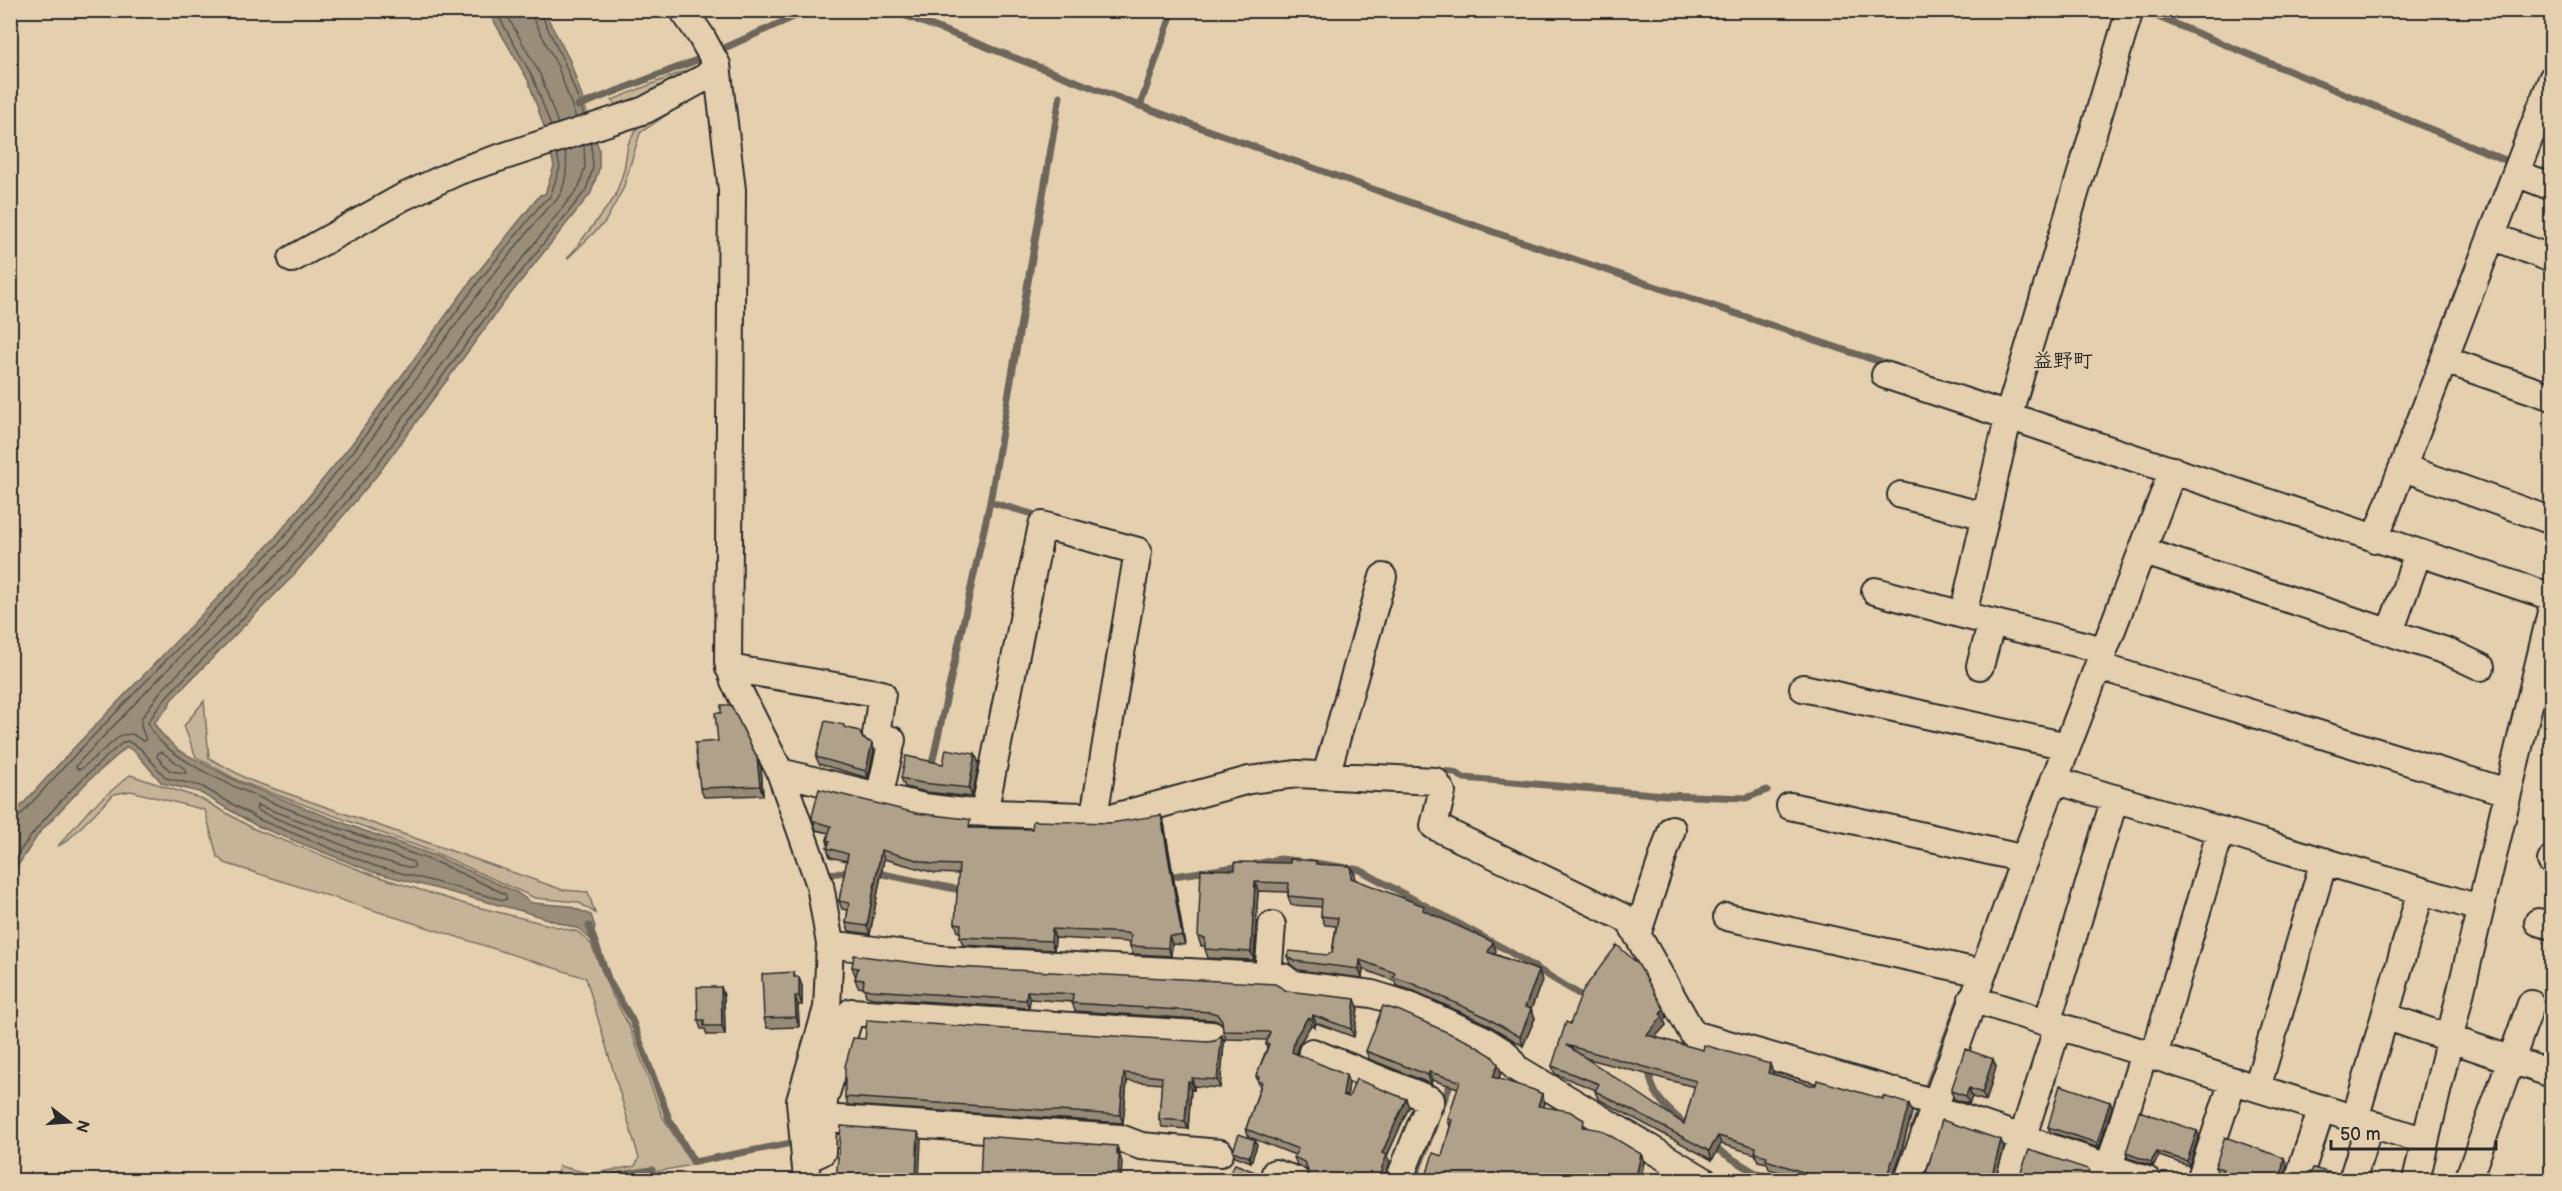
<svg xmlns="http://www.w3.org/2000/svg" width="2562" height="1191" font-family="'Balsamiq Sans','Klee One',sans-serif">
  <rect width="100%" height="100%" fill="#e4cfae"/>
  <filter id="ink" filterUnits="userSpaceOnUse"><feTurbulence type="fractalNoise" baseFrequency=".0167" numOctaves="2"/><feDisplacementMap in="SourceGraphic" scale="12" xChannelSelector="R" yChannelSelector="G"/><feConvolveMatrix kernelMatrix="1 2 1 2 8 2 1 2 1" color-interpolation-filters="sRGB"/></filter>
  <g filter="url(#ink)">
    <!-- green -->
    <path fill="#c6b499" stroke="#787062" stroke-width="1.5" d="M704,63L636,108H617L612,100Z
      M707,87L640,133L623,189L605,222L567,259L615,197L624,170L628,144L639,125Z
      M204,701L209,758L249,780L563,890L588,892L595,913L578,902L535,898L436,853L239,781L196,757L184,726Z
      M130,775L202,799L254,829L373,875L465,904L578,932L591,944L610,991L629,1026L662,1116L692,1165L654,1172L652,1167L580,1180L557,1174L559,1166L591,1174L635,1166L639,1158L586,978L225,863L217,856L205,810L131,791L114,794L67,841L58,846L91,808Z"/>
    <!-- water -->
    <path fill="#9a8e7a" stroke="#6e665a" stroke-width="1.5" d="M488,11H544L570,61L599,149V169L591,193L505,301L378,474L292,577L171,700L169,706L154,723L160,732L178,750L238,782L354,827L436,856L516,892L532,903L569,906L591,915L595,927L591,940L579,929L522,911L373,872L257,826L199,792L162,783L136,753L127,747L87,782L40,832L11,876L12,816L70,752L274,539L351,445L474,277L540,195L545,194L554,166L546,132L528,80Z"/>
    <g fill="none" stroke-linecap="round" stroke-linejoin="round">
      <!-- shore -->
      <path stroke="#57534b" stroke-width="1.5" d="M495,10L533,78L551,126
        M504,10L540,74L558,124
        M532,10L533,18L558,67L576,118
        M539,10L565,64L584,115
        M565,151C569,169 565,199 547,208L485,285L361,453L284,548L80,761L76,766L77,769H81L121,735L132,734L143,741L146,740L141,726V719L160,692L282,568L367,466L495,293L579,187L585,167L584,145
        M158,753L162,752L185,769L186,773L170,771L157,757Z
        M257,805L413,862L415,866L412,868L377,859L263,813L256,809Z
        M10,821L17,819L74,756L279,543L355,449L479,281L543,202L550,197L560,167L557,154
        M10,865C43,816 78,781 122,743L127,741L140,748L166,778L201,786L260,820L375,866L503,900L507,899L505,894C482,883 459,872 435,862C382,841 160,776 148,722L167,696L287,573L373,470L501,297L586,190L593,168L591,143"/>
      <!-- stream -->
      <path stroke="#6e665a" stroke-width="7" d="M891,10L1140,106L1499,234L1889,365
        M2141,10L2515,164
        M578,106L702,58L809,10
        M1140,106L1173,10
        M990,502L1043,517
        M931,768L990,502L1060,96
        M1435,771L1453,772L1464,778L1665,795L1746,798L1767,790
        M1309,862L1360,870L1505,949L1587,999
        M1256,864L1280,859L1298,861
        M873,872L965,891
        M1167,877L1242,866
        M830,880L829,874L854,871
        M589,926L609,981L632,1020L669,1119L694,1162L797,1142
        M1649,1068C1650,1097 1670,1111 1690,1128
        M1925,1094L1963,992
        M1440,1111L1452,1079
        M1913,1128L1922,1105
        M1710,1145L1754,1172L1780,1180
        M563,1177L576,1180
        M589,1180L652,1170
        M1414,1180L1435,1124"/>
      <!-- street casing -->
      <g stroke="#2b2b2b" stroke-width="30">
        <path id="street" d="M683,10L701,36L717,65L732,190L728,661L734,681L780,772L820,885L830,944L827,1008L800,1101L807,1180
          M2516,173L2552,187
          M2492,236L2552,259
          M292,259L403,197L459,171L645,110L706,77L717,65
          M2445,360L2552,397
          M1885,375L2552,597
          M2404,468L2552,521
          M1901,495L1986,516
          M2375,539L2552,79
          M2142,551L2449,652L2481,667
          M1875,591L1963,615
          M2390,632L2418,553
          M2104,650L1963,615L2010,410L2130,10
          M1980,666L1992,622
          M2098,666L2507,792
          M729,668L882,694L876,735L892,740L879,798
          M1803,688L2067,746
          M780,772L923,807L964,812L1114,817L1249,780L1297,774L1435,781L1442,792L1434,826L1629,920L1693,1034L1935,1103
          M1326,775L1383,577
          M2054,780L2469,905
          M1790,806L2025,859
          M984,813L1042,525L1138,551L1094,816
          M2551,861L2552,859
          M1727,917L1982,973
          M2538,922L2552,926
          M1637,935L1672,829
          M830,944L941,959L1283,977L1292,984L1372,994L1408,1005L1481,1038L1505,1053L1516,1068L1703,1180
          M1268,976L1272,925
          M1972,999L2413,1137
          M2385,1016L2552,1074
          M2047,1023L2115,798
          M1312,1052L1431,1100L1399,1180
          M2154,1056L2221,830
          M2257,1088L2324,861
          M1933,1108L2147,1180
          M823,1118L1120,1138L1141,1146L1220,1153
          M2355,1119L2421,891
          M804,1160L822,1152L824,1100L851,1012L1212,1035
          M1275,1173L1296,1180
          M1908,1180L2028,849L2173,470
          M2009,1180L2058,1026
          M2105,1180L2144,1053
          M2200,1180L2233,1081
          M2298,1180L2322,1108
          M2352,1180L2370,1123
          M2416,1180L2552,608
          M2468,1180L2531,1004"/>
      </g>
      <!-- street -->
      <use href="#street" stroke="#e4cfae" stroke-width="26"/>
    </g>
    <!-- wall -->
    <path fill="#978a77" stroke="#2b2b2b" stroke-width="1.5" fill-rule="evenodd" d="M845,728L872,743L874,750L868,778L819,764L816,757Z
      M975,754L979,764L972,797L926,792L905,787L901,778Z
      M761,767L763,795L704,797L700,788Z
      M812,817L973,828L1032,829L1111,823H1164L1185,945L1172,944L1171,956L1133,954L1130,946V942L1055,938L1054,950L963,945L960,937L961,932H958L955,923L959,874L935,873L884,859L870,934L849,931L846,923L848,910L842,909L839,901L847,861L830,857L827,848L828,845L827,840L829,833L816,830Z
      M1316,861L1317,864L1355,875L1354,879L1426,911L1496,951L1495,954L1539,971L1542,980L1531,1009L1535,1018L1523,1046L1487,1024L1414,991L1396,986L1395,981L1363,969L1362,978L1298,970L1290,964L1287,956L1328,955L1332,953L1336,926L1325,925L1321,916L1322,907L1291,905L1288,896V892L1258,891L1254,960L1208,958L1205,949V946H1201L1198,937L1235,870L1290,863Z
      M937,966L1287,991L1358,1007L1354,1037L1316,1023L1315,1027L1311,1025L1298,1046L1296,1054L1349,1083L1347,1096L1409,1107L1387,1156L1390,1163L1385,1175V1180H1305L1307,1177L1308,1171L1307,1170L1297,1165L1294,1157L1295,1155L1249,1137L1246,1129L1260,1087L1256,1076L1267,1048L1266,1044L1267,1040L1226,1039L1223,1031V1025L1220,1022L1213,1020L1075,1011L1072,1002L1030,999L1029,1008L873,998L866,996L864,988L858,987L855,979L856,975H855L852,967Z
      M794,972L795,977L802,986V1005H798L799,1027L767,1028L764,1018Z
      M10,974L16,989L10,991Z
      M721,987L724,996L725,1035H707L705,1029H701L698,1020Z
      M1664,1009L1667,1018L1664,1020L1666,1025L1655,1037L1773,1072V1074L1811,1085L1909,1104L1912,1112L1899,1160L1891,1180H1807L1769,1169L1767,1163L1758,1161L1755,1154L1721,1144L1712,1160L1598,1099L1595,1091L1596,1090L1555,1074L1552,1066L1570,1024ZM1585,1058L1695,1087L1684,1124Z
      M1222,1035L1224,1043L1220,1088L1194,1086V1090L1191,1089L1188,1129L1162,1127L1159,1119L1162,1084L1127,1081L1123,1123L848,1105L845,1097L865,1039L1208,1042L1215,1041Z
      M1366,1051L1501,1072L1499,1079L1545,1103L1543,1107L1641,1154L1644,1162L1641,1178L1442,1156L1450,1127L1448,1119L1458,1088L1432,1080L1431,1084L1369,1059Z
      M1996,1067L1986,1101L1972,1097L1969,1104L1954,1099L1951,1091Z
      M2110,1102L2112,1106L2099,1148L2050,1132L2048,1127Z
      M2197,1131L2199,1135L2189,1166L2159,1156L2153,1166L2128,1158L2126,1153Z
      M1255,1140L1257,1145L1251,1162L1235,1156L1233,1151Z
      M2284,1158L2287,1166L2284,1180H2223L2222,1176L2218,1174L2215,1167Z"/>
    <!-- shaded-wall -->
    <path fill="#7b7161" stroke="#2b2b2b" stroke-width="1.5" d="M872,743L874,750L868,778L866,771Z
      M975,754L979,764L972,797L969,788Z
      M757,758L761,767L763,795L760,786Z
      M1161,815L1164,823L1185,945L1182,936Z
      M881,850L884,859L870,934L867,926Z
      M1351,866L1355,875L1354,886L1351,878Z
      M1255,882L1258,891L1254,960L1251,952Z
      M1052,929L1055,938L1054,950L1051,941Z
      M1169,936L1172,944L1171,956L1168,948Z
      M1493,942L1496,951L1491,960L1488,952Z
      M1360,960L1363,969L1362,978L1359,969Z
      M1539,971L1542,980L1529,1015L1525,1007Z
      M799,977L802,986V1005L799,996Z
      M721,987L724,996L725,1035L722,1026Z
      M1027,991L1030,999L1029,1008L1026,1000Z
      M795,996L798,1005L799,1027L796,1017Z
      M1355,999L1358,1007L1354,1037L1351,1029Z
      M1531,1009L1535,1018L1523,1046L1520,1037Z
      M1664,1009L1667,1018L1664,1020L1666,1025L1650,1043L1647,1035Z
      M1313,1015L1316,1023L1315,1027L1312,1019Z
      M1308,1017L1311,1025L1298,1046L1295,1060L1292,1052L1295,1038Z
      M1222,1035L1224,1043L1220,1088L1217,1080Z
      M1993,1059L1996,1067L1986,1101L1982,1093Z
      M1498,1064L1501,1072L1496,1085L1493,1077Z
      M1770,1064L1773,1072L1771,1081L1768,1073Z
      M1429,1072L1432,1080L1431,1084L1428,1075Z
      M1124,1073L1127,1081L1123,1123L1120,1115Z
      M1346,1075L1349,1083L1346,1103L1343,1095Z
      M1192,1078L1194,1086V1090L1191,1082Z
      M1188,1081L1191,1089L1188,1129L1185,1121Z
      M1969,1088L1972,1097L1969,1104L1966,1096Z
      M1542,1094L1545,1103L1541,1114L1538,1106Z
      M1406,1099L1409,1107L1387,1156L1390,1163L1385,1175V1180H1382V1153Z
      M2110,1102L2112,1106L2099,1148L2097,1143Z
      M1909,1104L1912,1112L1899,1160L1891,1180H1885Z
      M2197,1131L2199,1135L2189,1166L2187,1161Z
      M918,1132L921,1140L919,1180H916Z
      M1718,1136L1721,1144L1712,1160L1709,1151Z
      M1255,1140L1257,1145L1251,1162L1249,1157Z
      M2001,1140L2004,1148L1995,1180H1994L1992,1175Z
      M1117,1146L1122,1162L1121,1180H1118Z
      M2157,1152L2159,1156L2153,1166L2151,1162Z
      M1641,1154L1644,1162L1640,1180L1636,1177Z
      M2284,1158L2287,1166L2284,1180H2282L2281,1176Z"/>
    <!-- building -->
    <path fill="#b0a18a" stroke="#2b2b2b" stroke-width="1.5" fill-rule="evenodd" d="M721,705H731L757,758L760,786L700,788L695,743L718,741L715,713H721Z
      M825,721L844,725V727L859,731L863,739L872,743L866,771L816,757Z
      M946,749L975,754L969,788L922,783L901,778L906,756L943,764Z
      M819,789L916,813L967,819L970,820L969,828L1032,829L1033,821L1111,823L1161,815L1182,936H1169L1168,948L1130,946L1131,935L1127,933L1052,929L1051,941L960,937L961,924L955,923L959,865L932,864L881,850L867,926L846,923L849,903L839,901L848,854L827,848L830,841L827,840L831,826L813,821L812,817Z
      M1290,859L1316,861V864L1351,866V878L1424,906L1423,910L1493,942L1488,952L1539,971L1525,1007L1531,1009L1520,1037L1484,1016L1411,983L1393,977L1395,973L1360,960L1359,969L1295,961L1287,956L1289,951L1328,955L1329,953H1332L1338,918L1321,916L1322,899L1288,896L1289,883L1255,882L1251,952L1205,949V938L1198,937L1201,869L1235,870V862L1290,863Z
      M1617,945L1638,964L1664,1009L1660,1014L1663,1016L1647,1035L1703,1050L1704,1045L1770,1064L1768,1073L1811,1085H1816L1817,1080L1883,1099V1096L1909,1104L1896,1151L1885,1180H1823L1808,1177L1809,1174L1766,1160L1767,1156L1755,1153L1756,1147L1718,1136L1709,1151L1595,1091L1599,1084L1552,1066L1566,1022L1570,1024L1583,990ZM1566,1045L1696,1081L1684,1124L1631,1088Z
      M854,955L937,966L1275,984L1287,991L1355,999L1351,1029L1313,1015L1312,1019L1308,1017L1295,1038L1292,1052L1346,1075L1343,1095L1349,1097L1356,1079L1406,1099L1382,1153L1387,1155L1382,1167L1383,1178L1382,1180H1305L1307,1177L1308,1169L1304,1162L1294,1157L1298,1149L1246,1129L1262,1082L1258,1081L1259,1077L1256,1076L1269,1045L1266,1044L1270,1032L1223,1031L1222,1020L1217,1014L1210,1012L1072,1003L1073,994L1027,991L1026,1000L870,990L863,988L864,980L855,979L858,968L852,967Z
      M794,972V977H799V996H795L796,1017L764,1018L762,974Z
      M10,975L14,985L10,986Z
      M697,987H721L722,1026H704V1020H698Z
      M1383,1006L1400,1011L1471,1043L1492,1056L1498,1064L1493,1077L1534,1090L1542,1094L1538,1106L1569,1111L1584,1120L1583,1127L1601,1130L1641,1154L1636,1177L1653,1180H1425L1433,1153L1442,1156L1452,1120L1448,1119L1460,1081L1429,1072L1428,1075L1366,1051Z
      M867,1020L1208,1042L1215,1041L1222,1035L1217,1080L1192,1078L1191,1082L1188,1081L1185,1121L1159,1119L1162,1077L1124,1073L1120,1115L845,1097V1066L853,1038L865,1039Z
      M1965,1049L1993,1059L1982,1093L1969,1088L1966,1096L1951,1091Z
      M2060,1085L2110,1102L2097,1143L2048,1127Z
      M2139,1111L2197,1131L2187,1161L2157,1152L2151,1162L2126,1153Z
      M1942,1120L2001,1140L1992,1175L1994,1180H1924Z
      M841,1126L918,1132L916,1180H836Z
      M1239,1134L1255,1140L1249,1157L1233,1151Z
      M982,1136L1117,1146V1154H1119L1118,1180H980Z
      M2225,1137L2284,1158L2281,1176L2283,1180H2228L2229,1176L2221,1173L2223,1169L2215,1167Z
      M2029,1150L2088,1169L2091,1180H2018Z
      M1235,1164L1275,1180H1226Z
      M2313,1168L2335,1174L2337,1180H2307Z"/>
  </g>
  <g text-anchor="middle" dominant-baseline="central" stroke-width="4.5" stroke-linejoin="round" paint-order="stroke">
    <!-- neighbourhood labels -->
    <g font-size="20" font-weight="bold" fill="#2b2b2b" stroke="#e4cfae">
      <text x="2063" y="361">益野町</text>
    </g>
  </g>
  <!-- margin -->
  <rect width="2562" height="1191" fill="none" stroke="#e4cfae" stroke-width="36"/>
  <rect x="18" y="18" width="2526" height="1155" fill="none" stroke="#2b2b2b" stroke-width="2" filter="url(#ink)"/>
  <!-- north arrow -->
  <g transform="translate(69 1122) rotate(107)" stroke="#e4cfae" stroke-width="4.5" paint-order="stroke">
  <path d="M0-4.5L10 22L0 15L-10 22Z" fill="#2b2b2b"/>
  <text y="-9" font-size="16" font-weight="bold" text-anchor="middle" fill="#2b2b2b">N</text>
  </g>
  <!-- scale -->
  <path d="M2331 1140v9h165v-9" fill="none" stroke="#2b2b2b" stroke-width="3"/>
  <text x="2340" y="1140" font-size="18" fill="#2b2b2b" stroke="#e4cfae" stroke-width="4.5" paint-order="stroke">50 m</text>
</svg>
